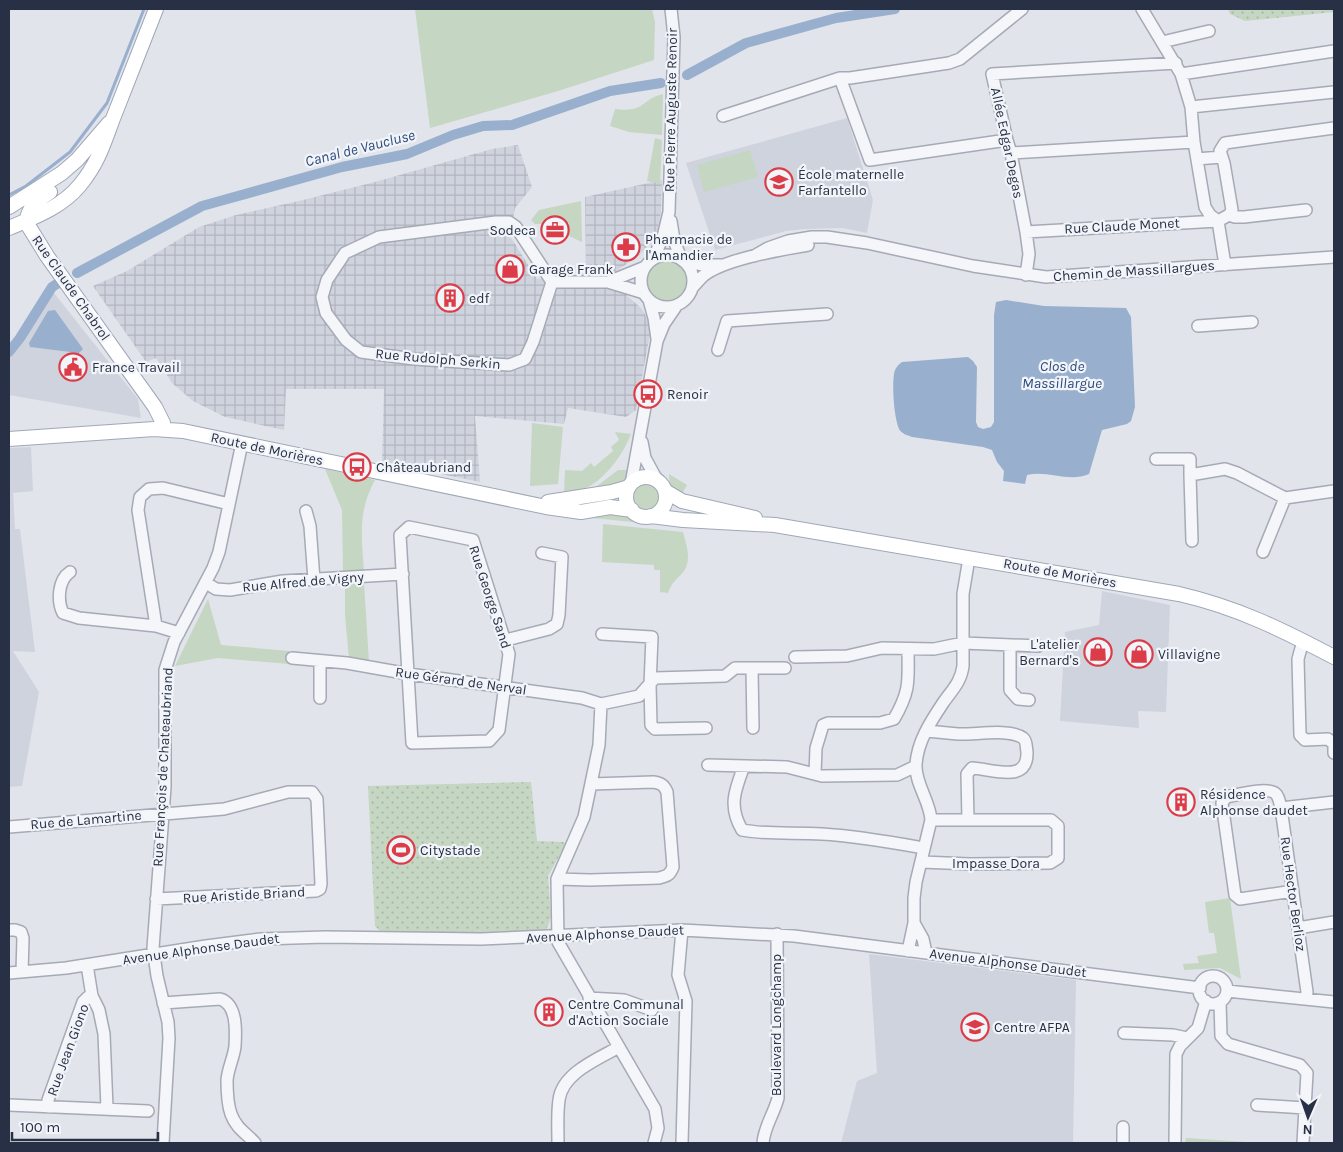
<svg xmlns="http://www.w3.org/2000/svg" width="1343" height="1152" font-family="Karla,sans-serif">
  <defs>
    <pattern id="industrial-grid" width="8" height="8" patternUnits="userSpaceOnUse" patternTransform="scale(1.25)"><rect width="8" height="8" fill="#cfd3dd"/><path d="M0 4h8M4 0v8" fill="none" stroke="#b2b5bf"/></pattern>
    <pattern id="park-dots" width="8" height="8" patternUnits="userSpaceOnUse" patternTransform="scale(1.25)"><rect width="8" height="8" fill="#c5d6c2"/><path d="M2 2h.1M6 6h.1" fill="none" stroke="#a9b8a8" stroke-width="1.8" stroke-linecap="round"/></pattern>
  </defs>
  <rect width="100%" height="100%" fill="#e1e4eb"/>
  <!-- built -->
  <path fill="#cfd3dd" d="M847,118L873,200L867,233L842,228L806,229L786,231L715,250L686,163Z
    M54,293L138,399L141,418L9,395V355Z
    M31,447L33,491L13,493L15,529H20L35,652L13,651L39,692L22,786L9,787V448Z
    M1102,591L1170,605L1166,712L1138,711L1139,728L1060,721L1065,632L1099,625Z
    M869,954L1076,980L1073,1143H841L857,1081L877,1073Z"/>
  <!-- industrial -->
  <path fill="url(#industrial-grid)" d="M518,145L532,187L515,208L510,236L537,279L586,274L585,197L662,180L661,212L656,239L637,257L613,273L611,289L623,292L642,309L647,318L650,334L636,410L626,417L568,408L564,424L475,416L480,482L382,462L384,389H286L284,430L225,417L193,401L172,383L156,358L146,362L93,286L127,271L199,227L236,215L303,200L375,182L492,149Z"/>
  <!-- green -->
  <path fill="#c5d6c2" d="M415,9H652L655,22L654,60L558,91L430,128Z
    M663,94L662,135L629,132L610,126L615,109C646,113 641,99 663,94Z
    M655,138L662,140L660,184L647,181Z
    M750,150L758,177L704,192L697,165Z
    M581,201L582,242L569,236V223L535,224L531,220L539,210Z
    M647 281a20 20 0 1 1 40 0a20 20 0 1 1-40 0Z
    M532,423L563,427L558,484L530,486Z
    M615,432L631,434C623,454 609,474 590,486C582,490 573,492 564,495L565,470L582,471L591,463L594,467L613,451L611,447L619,440Z
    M325,469L375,480C357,513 362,537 364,573H343L342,510Z
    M618,470H627L628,475C621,487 609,488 596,491L597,486Z
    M669,474L687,485L680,497C672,490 669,484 669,474Z
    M633 497a13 13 0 1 1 26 0a13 13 0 1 1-26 0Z
    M622,512L635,521L633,522L592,518L591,516Z
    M603,524L683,532C686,544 692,559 684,571C677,580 672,581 668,593L660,592V570H654V565L602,562Z
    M364,583L369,662L349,659L345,615V584Z
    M208,599L221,645L289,651V664L218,658L175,666Z
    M1230,898L1241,979L1220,968L1184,970L1183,964L1199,963L1197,956L1217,953L1214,933H1209L1205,902Z
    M1186,1138L1262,1143H1185Z"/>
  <!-- park -->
  <path fill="url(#park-dots)" d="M1228,9H1334V12L1245,21L1230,14Z
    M531,782L537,841L563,842L566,844L548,876L551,917L546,931L382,933L375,926L368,786Z"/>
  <!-- water -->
  <path fill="#99afce" d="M1006,300L1044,306L1126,308L1131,317L1135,407L1131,421L1127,424L1102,430L1089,474C1069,483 1048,470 1027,475L1025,484L1003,481L1004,471L997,462L992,450L983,447L912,437C907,435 902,434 899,429C894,417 892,388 894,374C895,368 898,365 902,362L968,357L973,361L977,367L976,422L978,427L983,429L991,427L994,422V315L996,302Z
    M55,310L83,349L79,353L30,347L29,343L48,311Z"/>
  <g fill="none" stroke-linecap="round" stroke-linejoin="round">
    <!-- stream -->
    <path stroke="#99afce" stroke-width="3" d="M9,195L26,186L70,152L107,103L144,9"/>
    <!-- canal -->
    <path stroke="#99afce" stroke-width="10" d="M687,75L746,43L836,18L895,9
      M77,273L202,206L342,167L407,154L453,135L483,126L512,125L610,91L661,83
      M9,352L20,338L52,287L60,282"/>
    <!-- minor casing -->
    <g stroke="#a6aab6" stroke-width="14">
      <path id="minor" d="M1142,9L1181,74L1191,107L1194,142L1205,207L1210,215L1218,221L1225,265
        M1162,42L1209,31
        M1181,74L1334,51
        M840,78L870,160L1007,140
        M1191,107L1334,92
        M723,116L840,78H850L949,63L960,59L1022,9
        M1011,153L1194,142
        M1197,159L1221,157
        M1229,215L1235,217H1244L1306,210
        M671,221L674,240L681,259
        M1026,232L1218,221L1229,215L1232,210L1224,163L1220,151L1225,143L1334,128
        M641 281a26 26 0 1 1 52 0a26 26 0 1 1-52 0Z
        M754,256L768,248L788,241L812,237H827L867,243L973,266L1046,277L1334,257
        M653,259L663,237L669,212L674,37L671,9
        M683,261L703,265H721
        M1026,275L1029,254L1026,232L1011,153L1007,140L992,74L1176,63
        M552,282L533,342L525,359L509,365L414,359L361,352L346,340L326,313L322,297L327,280L345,253L379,237L496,222H509L516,227L552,282H608L644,293
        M608,282L645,267
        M692,288C696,284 699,280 703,276C724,259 780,250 808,245
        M649,300L654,318L657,339
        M1198,326L1252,322
        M718,350L727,321L827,314
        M642,442L645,458L657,480
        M1156,459H1190V475
        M631,484L657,341L664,324L677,305
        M306,511L310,526L314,580
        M409,527L473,540L509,654L499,730L489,741L412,743L400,535Z
        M1192,541L1190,475L1225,469L1237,473L1285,498L1334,491
        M1263,552L1285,498
        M70,572C58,580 57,601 63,613L79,618L156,626L179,633
        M206,583L216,589L230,590L283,581L403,574
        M156,626L138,510L140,497L149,489L163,488L229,504
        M602,634L652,637L650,685L651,725L655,729L706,728
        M506,640L549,629L557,624L559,615L562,557L542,553
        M1303,641L1298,659L1300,735L1305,740L1328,739L1334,744V753
        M1010,645V690L1018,699L1029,700
        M795,657L847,656L882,648L934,649L963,643L1038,646
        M292,658L347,663L409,674L582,698L601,704L639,696L655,678L725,676L735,668H785
        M320,661V698
        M752,668L753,728
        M601,704L599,745L584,817L557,879L558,942L655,1109L658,1128L654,1143
        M927,731C937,732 947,733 958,734C975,735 1009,728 1023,738C1027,741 1026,747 1027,752C1028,784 993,769 972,768L967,774L968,820
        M708,765L787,767L822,776L897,775L916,766
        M744,766C735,790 728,806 742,830C768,835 795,832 822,834C857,836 890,842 924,848
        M815,774L816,748L823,725L828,723H880L894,719C911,690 908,680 908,649
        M1281,808L1334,802
        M9,827L224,809L288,792H312L317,799L321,884L320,889L316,891L156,899
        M922,862L970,864L1050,863L1058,858V826L1051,820H931
        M557,879L590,880L659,878C667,876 670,875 673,867L667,792C664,785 661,783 653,782L592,784
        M1293,891L1240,899L1235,895L1222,803L1226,797C1236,795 1269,786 1276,794C1279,797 1280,804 1281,808L1307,992L1306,999
        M914,923L923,939L926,953
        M1298,928L1334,922
        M9,930H15L21,932L23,938L22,972
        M908,951L914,923V898L916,882L931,820C930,801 915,784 916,765C917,742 931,721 943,703C952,690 961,682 963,666V594L969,558
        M87,965L92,996L99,1010L104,1034L107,1108
        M9,973L66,968L206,946L261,939L325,937L481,939L682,930L794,936L1200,988
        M1199 990a14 14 0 1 1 28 0a14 14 0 1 1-28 0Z
        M1227,991L1334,1002
        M589,998L624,1000L652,1010
        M1220,1002L1221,1036L1228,1044L1300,1065L1307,1073L1303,1143
        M163,1003L220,999C237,1004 236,1030 235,1046C234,1057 228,1068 227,1080C227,1091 227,1103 231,1114C236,1128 246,1133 255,1143
        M1124,1033L1173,1035L1187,1038
        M9,1105L148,1111
        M1257,1105L1305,1108
        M48,1107V1100L83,1002L88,997L92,996
        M163,1143L169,1038L168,1022L157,976L153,948L165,787V670L174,642L213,568L219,552L242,443
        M558,1143C558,1129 557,1114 559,1100C562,1073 598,1059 619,1047
        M682,1143L686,1001L678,975L682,930
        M763,1143C764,1127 774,1114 778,1098L777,934
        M1123,1143V1127
        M1175,1143L1176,1054L1180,1046L1198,1028L1206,1001"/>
    </g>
    <!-- major casing -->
    <g stroke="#9fa7b8" stroke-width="16">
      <path id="major" d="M9,207L62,173L77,160L109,123
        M26,222L47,256L155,407L163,423V429
        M26,222C30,205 35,202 50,192
        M9,228C35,217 62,207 80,185C99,162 104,142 114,116C128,80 142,45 156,9
        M9,439L154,429L183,431L546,507L581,512L610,507L632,510
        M626 497a20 20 0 1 1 40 0a20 20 0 1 1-40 0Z
        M665,491L682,501L755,518
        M548,502L612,492L629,487
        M651,516L683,520L775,525L1179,594C1236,607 1283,630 1334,657"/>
    </g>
    <!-- minor -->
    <use href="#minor" stroke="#f4f6f9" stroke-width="11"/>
    <!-- major -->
    <use href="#major" stroke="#fff" stroke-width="14"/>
  </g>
  <!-- icons -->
  <defs>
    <g id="school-ring" transform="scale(1.4375)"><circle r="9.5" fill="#f1f4f8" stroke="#db3c47" stroke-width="1.5"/><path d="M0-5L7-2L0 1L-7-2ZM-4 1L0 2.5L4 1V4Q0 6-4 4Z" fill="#db3c47"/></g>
    <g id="office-ring" transform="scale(1.4375)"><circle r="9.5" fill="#f1f4f8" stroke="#db3c47" stroke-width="1.5"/><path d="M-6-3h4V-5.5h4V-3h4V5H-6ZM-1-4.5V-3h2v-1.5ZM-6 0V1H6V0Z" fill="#db3c47"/></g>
    <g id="pharmacy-ring" transform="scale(1.4375)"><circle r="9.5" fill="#f1f4f8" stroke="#db3c47" stroke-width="1.5"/><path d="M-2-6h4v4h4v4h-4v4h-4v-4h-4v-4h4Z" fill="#db3c47"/></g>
    <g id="shop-ring" transform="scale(1.4375)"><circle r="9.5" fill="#f1f4f8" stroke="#db3c47" stroke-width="1.5"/><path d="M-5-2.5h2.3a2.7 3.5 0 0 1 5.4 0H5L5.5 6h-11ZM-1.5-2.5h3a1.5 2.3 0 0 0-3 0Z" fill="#db3c47"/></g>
    <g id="building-ring" transform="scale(1.4375)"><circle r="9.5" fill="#f1f4f8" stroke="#db3c47" stroke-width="1.5"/><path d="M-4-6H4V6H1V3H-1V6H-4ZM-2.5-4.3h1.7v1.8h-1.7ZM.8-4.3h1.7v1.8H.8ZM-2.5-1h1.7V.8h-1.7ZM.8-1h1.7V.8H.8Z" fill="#db3c47"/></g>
    <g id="civic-ring" transform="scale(1.4375)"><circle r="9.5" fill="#f1f4f8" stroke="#db3c47" stroke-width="1.5"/><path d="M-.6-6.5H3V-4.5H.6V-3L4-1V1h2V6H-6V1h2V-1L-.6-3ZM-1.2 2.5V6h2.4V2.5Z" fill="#db3c47"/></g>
    <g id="bus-ring" transform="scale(1.4375)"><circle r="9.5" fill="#f1f4f8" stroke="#db3c47" stroke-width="1.5"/><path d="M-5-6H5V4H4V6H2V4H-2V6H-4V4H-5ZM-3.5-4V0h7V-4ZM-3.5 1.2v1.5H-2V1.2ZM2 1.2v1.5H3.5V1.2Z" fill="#db3c47"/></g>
    <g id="stadium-ring" transform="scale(1.4375)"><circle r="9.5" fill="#f1f4f8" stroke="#db3c47" stroke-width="1.5"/><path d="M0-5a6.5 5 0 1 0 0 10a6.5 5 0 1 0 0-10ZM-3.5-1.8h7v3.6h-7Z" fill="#db3c47"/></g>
    <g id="university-ring" transform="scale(1.4375)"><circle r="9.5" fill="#f1f4f8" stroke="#db3c47" stroke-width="1.5"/><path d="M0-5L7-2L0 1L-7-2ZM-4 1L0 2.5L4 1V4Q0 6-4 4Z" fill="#db3c47"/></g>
  </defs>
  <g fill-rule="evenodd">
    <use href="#school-ring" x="779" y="182"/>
    <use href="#office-ring" x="555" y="230"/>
    <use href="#pharmacy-ring" x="626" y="247"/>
    <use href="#shop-ring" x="510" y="269"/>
    <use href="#building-ring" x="450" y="298"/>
    <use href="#civic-ring" x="73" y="367"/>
    <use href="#bus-ring" x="648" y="394"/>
    <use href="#bus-ring" x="357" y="467"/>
    <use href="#shop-ring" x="1098" y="652"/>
    <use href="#shop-ring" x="1139" y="654"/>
    <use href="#building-ring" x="1181" y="802"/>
    <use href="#stadium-ring" x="401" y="850"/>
    <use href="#building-ring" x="549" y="1012"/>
    <use href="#university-ring" x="975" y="1027"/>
  </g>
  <g text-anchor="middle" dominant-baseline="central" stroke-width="4.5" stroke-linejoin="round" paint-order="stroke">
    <!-- street labels -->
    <g font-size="14" fill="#283045" stroke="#f1f4f8">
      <text transform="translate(671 110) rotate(-89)">Rue Pierre Auguste Renoir</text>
      <text transform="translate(1007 143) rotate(78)">Allée Edgar Degas</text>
      <text transform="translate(1122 226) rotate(-3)">Rue Claude Monet</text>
      <text transform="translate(1134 271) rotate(-4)">Chemin de Massillargues</text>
      <text transform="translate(71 288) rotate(55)">Rue Claude Chabrol</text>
      <text transform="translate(438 359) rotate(5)">Rue Rudolph Serkin</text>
      <text transform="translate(267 449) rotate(12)">Route de Morières</text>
      <text transform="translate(1060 573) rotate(10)">Route de Morières</text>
      <text transform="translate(303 582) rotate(-5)">Rue Alfred de Vigny</text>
      <text transform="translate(490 597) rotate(72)">Rue George Sand</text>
      <text transform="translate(461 681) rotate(8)">Rue Gérard de Nerval</text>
      <text transform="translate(163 767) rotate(-87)">Rue François de Chateaubriand</text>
      <text transform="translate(86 820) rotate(-5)">Rue de Lamartine</text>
      <text x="996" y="863">Impasse Dora</text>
      <text transform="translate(1293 894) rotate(82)">Rue Hector Berlioz</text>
      <text transform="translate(244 895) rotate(-3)">Rue Aristide Briand</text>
      <text transform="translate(605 934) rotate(-3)">Avenue Alphonse Daudet</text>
      <text transform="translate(201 949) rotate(-8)">Avenue Alphonse Daudet</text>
      <text transform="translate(1008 963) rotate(7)">Avenue Alphonse Daudet</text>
      <text transform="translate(776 1025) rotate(-90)">Boulevard Longchamp</text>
      <text transform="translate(68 1050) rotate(-70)">Rue Jean Giono</text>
    </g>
    <!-- poi labels -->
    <g font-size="14" fill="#283045" stroke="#f1f4f8" text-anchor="start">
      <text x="798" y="174">École maternelle<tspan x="798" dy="16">Farfantello</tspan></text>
      <text x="536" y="230" text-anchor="end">Sodeca</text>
      <text x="645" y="239">Pharmacie de<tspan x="645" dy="16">l'Amandier</tspan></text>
      <text x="529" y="269">Garage Frank</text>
      <text x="469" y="298">edf</text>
      <text x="92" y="367">France Travail</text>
      <text x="667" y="394">Renoir</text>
      <text x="376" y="467">Châteaubriand</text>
      <text x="1079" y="644" text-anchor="end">L'atelier<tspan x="1079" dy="16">Bernard's</tspan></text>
      <text x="1158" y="654">Villavigne</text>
      <text x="1200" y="794">Résidence<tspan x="1200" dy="16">Alphonse daudet</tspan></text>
      <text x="420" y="850">Citystade</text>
      <text x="568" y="1004">Centre Communal<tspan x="568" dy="16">d'Action Sociale</tspan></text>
      <text x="994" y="1027">Centre AFPA</text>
    </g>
    <!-- water labels -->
    <g font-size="15" font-style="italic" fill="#2e4b7d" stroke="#f1f4f8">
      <text transform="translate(360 148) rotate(-14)">Canal de Vaucluse</text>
      <text x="1062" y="366">Clos de<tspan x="1062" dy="17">Massillargue</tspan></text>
    </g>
  </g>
  <!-- border -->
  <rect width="1343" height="1152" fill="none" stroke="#283045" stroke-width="20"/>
  <!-- north arrow -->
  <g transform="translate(1308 1117) rotate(182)" stroke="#f1f4f8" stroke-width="4" paint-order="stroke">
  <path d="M0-4L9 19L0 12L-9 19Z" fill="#283045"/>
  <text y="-8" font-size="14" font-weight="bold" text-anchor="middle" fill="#283045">N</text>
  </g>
  <!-- scale -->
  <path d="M12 1132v8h146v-8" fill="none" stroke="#283045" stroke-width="2.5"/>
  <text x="20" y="1132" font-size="15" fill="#283045" stroke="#f1f4f8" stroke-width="4" paint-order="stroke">100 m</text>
</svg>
